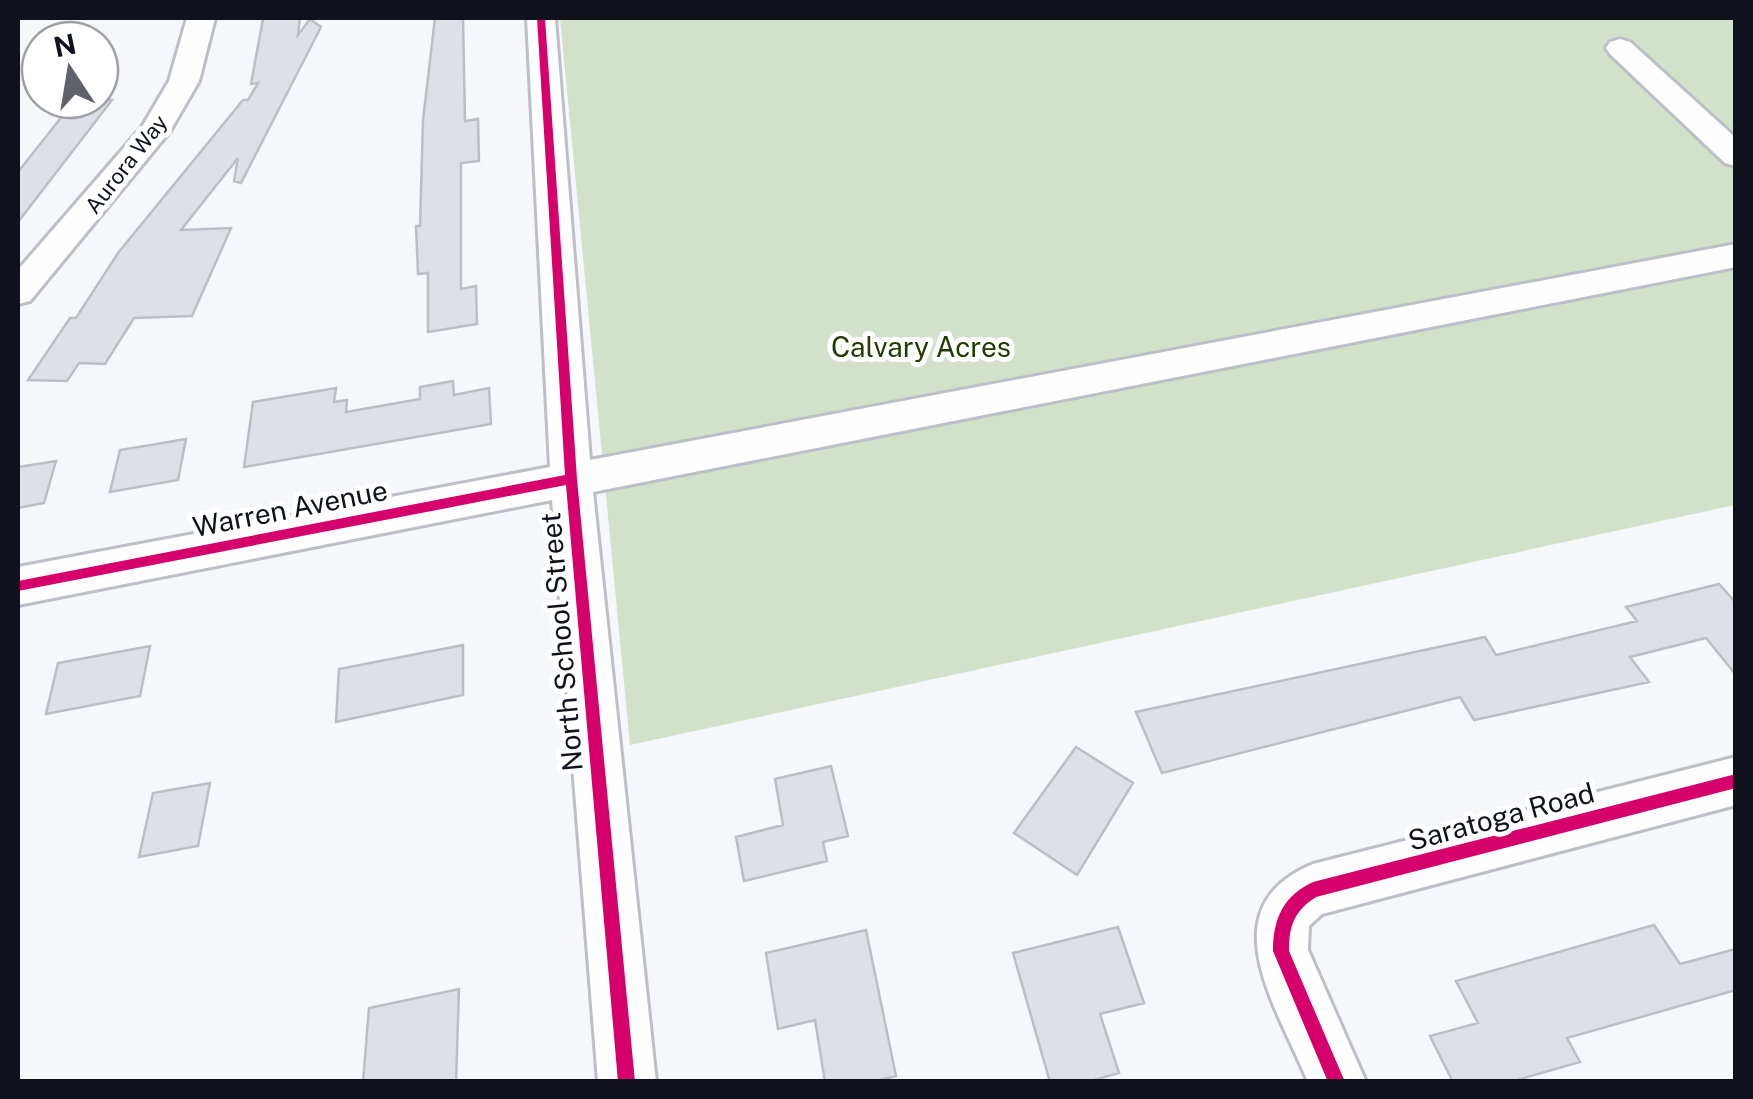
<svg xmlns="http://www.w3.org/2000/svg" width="1753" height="1099" font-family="'Public Sans',sans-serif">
  <rect width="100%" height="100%" fill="#f6f7fb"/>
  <!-- green -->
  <path fill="#d3e1ca" d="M560,18H1735V505L630,745Z"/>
  <!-- building -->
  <path fill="#dee0e8" stroke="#bcbec6" stroke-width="2.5" d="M300,18L298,35L310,19L321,27L241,183L234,181L238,158L181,230L231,228L192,316L134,318L105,364L79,363L67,381L28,380L70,318H76L118,253L243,100H248L258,83L251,84L263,19Z
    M435,18H463L465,121L478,119L479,161L461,163V289L476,286L477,324L428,332V273L418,274L416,226H420L423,120Z
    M75,100H112L18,222V172Z
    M453,381L454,395L489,388L491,424L244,467L253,402L336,388L334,402L347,400L346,412L420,399V387Z
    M186,439L178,480L110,492L120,450Z
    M56,461L44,503L18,508V467Z
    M1719,584L1736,603V675L1706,638L1630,657L1649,682L1474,720L1460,697L1162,773L1136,712L1485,637L1496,655L1637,621L1626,607Z
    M463,645V695L336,722L339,669Z
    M150,646L140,696L46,714L58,663Z
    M1076,747L1133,783L1077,875L1014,833Z
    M831,766L848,836L823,842L827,861L744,881L736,837L783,825L775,779Z
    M210,783L198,846L139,857L153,793Z
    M1654,925L1680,964L1736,949V990L1567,1038L1580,1062L1510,1082H1453L1430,1036L1478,1023L1456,981Z
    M1118,927L1144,1003L1100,1014L1119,1073L1087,1082H1050L1013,953Z
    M866,930L896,1076L872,1082H825L815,1020L778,1029L766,953Z
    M459,989L456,1082H363L369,1008Z"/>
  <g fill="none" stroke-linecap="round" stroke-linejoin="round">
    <!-- minor casing -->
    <g stroke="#bdbfc7" stroke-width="6">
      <path id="minor" d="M187,18H215L199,81L170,131L30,301L18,304V270L142,127L169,81Z
        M527,18H555L590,460L1736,244V267L593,492L656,1082H598L552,500L18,605V567L550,467Z
        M1620,39L1630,42L1736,138V166L1725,163L1610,54L1606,48L1610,42Z
        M1736,757V805L1322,914L1309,926L1308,950L1366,1082H1308C1278,1008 1207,908 1313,864Z"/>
    </g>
    <!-- minor -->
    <use href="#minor" fill="#fefefe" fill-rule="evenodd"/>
    <!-- cycleway casing -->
    <g stroke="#fff" stroke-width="7">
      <path id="cycleway" d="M537,18H545L577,479L635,1082H618L566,485L18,591V581L565,475Z
        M1736,774V788L1316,897C1294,911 1289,926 1289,951L1345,1082H1328L1273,951C1273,919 1283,896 1313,882Z"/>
    </g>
    <!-- cycleway -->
    <use href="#cycleway" fill="#d6006c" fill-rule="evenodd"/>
  </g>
  <g text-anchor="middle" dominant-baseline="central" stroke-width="10" stroke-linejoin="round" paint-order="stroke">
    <!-- far-street labels -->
    <g font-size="22" fill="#0f111d" stroke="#fff">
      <text transform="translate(126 164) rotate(-52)">Aurora Way</text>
    </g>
    <!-- park labels -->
    <g font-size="28" fill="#223b00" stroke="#fff">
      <text x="921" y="346">Calvary Acres</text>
    </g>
    <!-- street labels -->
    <g font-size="28" fill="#0f111d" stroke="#fff">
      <text transform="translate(290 508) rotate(-11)">Warren Avenue</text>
      <text transform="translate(561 642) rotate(-95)">North School Street</text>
      <text transform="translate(1501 816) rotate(-15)">Saratoga Road</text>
    </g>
  </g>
  <!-- border -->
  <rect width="1753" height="1099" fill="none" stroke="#0f111d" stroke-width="40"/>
  <!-- north arrow -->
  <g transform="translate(70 70) rotate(348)"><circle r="48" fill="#ffffff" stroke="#9fa0a5" stroke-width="2.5"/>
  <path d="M0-8L18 38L0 25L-18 38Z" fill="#60626b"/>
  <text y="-15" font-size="28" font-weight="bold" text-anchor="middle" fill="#0f111d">N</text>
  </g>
</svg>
